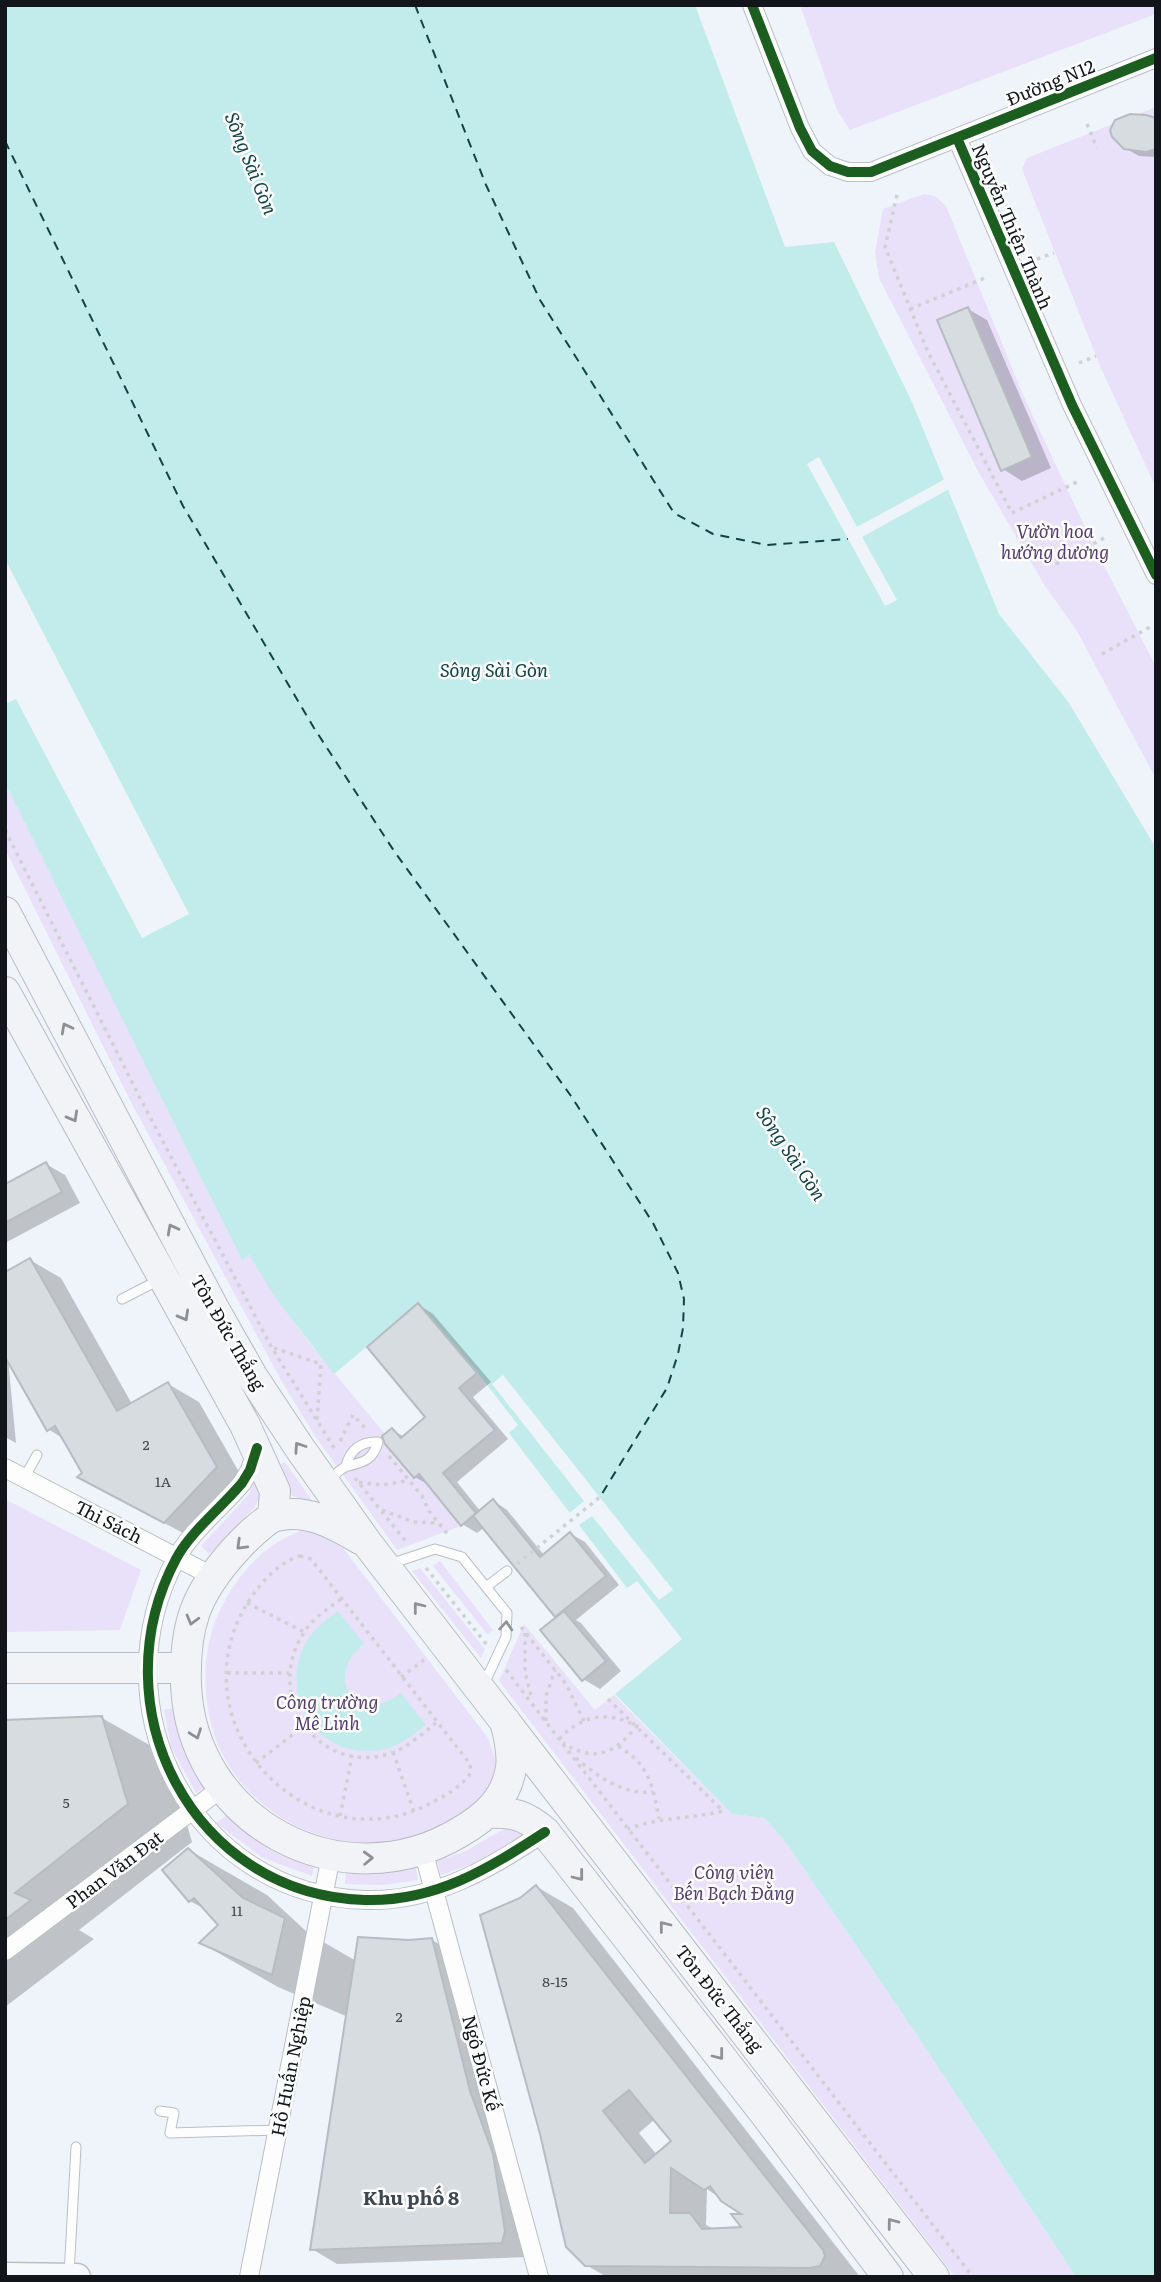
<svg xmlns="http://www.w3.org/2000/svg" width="1161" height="2282" font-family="Literata,serif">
  <rect width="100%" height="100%" fill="#eff4fa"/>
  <!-- green -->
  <path fill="#e8e1f9" d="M800,5H1156V14L850,130L837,110Z
    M1156,107V488L1100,366L1022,169L1027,158L1032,156Z
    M924,194L935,196L946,206L1024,397L1093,544L1156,667V779L1077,631L1045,586L979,473L879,278L875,252L883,209Z
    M5,783L242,1259L249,1255L307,1340L461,1526L397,1550L315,1436L282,1382L132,1104L5,849Z
    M285,1462L313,1502L292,1496L281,1464Z
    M256,1475L262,1492L255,1507L209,1554L201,1546L249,1494Z
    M5,1499L141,1570L120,1630L5,1632Z
    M301,1531L317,1533L343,1548L488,1738C493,1751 499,1766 494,1779C488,1796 467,1809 453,1819C368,1873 250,1831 216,1739C204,1706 202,1668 211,1634C224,1590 257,1546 301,1531Z
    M440,1561L493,1630L487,1634L433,1566Z
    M420,1568L485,1649L481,1658L412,1571Z
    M524,1624L595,1710L614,1695L732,1814L765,1818L787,1844L919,2038L1076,2277H955L499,1681Z
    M178,1707L208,1786L196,1793L171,1747L164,1710Z
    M229,1814L315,1863L312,1876L263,1858L216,1823Z
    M507,1827L524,1835L477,1862L441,1875L437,1861L466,1851Z
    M416,1866L418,1880L383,1885L345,1884L346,1870L385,1872Z"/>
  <!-- water -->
  <path fill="#c2ecec" d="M5,5H695L785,247L834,242L912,402L999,614L1069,703L1156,848V2277H1076L919,2038L787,1844L765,1818L732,1814L615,1694L682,1639L637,1581L627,1588L509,1433L518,1425L477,1372L419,1303L334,1374L275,1297L249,1255L242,1260L5,783Z
    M338,1611L364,1644C321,1679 358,1726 401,1693L426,1725C415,1733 403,1743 389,1748C322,1768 271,1693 310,1636C318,1626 328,1618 338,1611Z"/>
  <!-- pier -->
  <path fill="#eff4fa" d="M819,457L857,527L947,478L951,488L862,537L897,600L885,606L807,464Z
    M5,559L189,914L142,938L16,699L5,704Z
    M503,1375L673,1590L659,1600L592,1516L576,1527L567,1515L584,1501L492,1384Z"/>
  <!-- shadow -->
  <path fill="#0003" fill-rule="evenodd" d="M1156,120V157L1139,156L1125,148Z
    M968,309L987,320L1051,468L1022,481L1003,469Z
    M46,1164L65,1175L80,1203L5,1243V1186Z
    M30,1260L61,1278L132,1404L168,1384L199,1402L247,1486L196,1540L110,1494L85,1474L64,1439L48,1429L8,1359L16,1443L5,1437V1274Z
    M419,1305L433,1314L491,1382L473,1397L508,1439L457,1482L481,1512L494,1501L507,1510L544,1555L571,1534L585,1542L619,1585L576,1620L581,1623L621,1671L600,1689L583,1679L559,1617L485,1527L477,1533L462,1524L429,1485L415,1477L392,1430L405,1437L428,1417Z
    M102,1718L167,1755L192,1842L79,1930L94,1939L5,2007V1722Z
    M189,1850L267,1895L308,1933L356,1961L409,1942L432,1940L458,1955L528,2257L337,2264L312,2249L348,2017L278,1987L201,1943L220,1925L208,1911L190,1901L165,1870Z
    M537,1887L573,1908L860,2277H607L586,2265L521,1900ZM655,2119L673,2142L657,2155L639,2133ZM707,2189L746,2216L745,2229L716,2230L706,2225Z"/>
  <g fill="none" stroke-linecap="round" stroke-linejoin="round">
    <!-- ferry -->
    <path stroke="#144" stroke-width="2" stroke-dasharray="9 7" stroke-linecap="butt" d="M415,5L486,185L540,300L674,513L713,534L767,545L848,539
      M5,141L183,506L314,728L394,851L571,1096L653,1223L678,1273L684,1299L683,1328L678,1354L667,1388L600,1497"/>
  </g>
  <!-- building -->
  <path fill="#d6dce0" stroke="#b6bcc0" stroke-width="2" fill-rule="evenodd" d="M1130,114L1146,115L1156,118V149L1146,152L1124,149L1112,137L1110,130L1115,120Z
    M968,307L1032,457L1001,471L937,320Z
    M46,1162L62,1192L5,1223V1184Z
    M30,1258L117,1411L168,1382L217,1467L164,1523L77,1477L82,1473L55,1426L47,1431L5,1357V1272Z
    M418,1303L477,1373L459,1388L495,1430L443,1473L476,1513L461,1526L419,1474L414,1478L385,1444L382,1436L392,1428L401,1438L425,1417L367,1347Z
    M493,1499L540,1557L570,1532L606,1576L555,1617L473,1516Z
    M564,1611L606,1661L582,1681L540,1630Z
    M102,1716L128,1804L15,1893L31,1900L5,1920V1720Z
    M188,1848L243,1898L285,1918L272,1975L199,1943L218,1925L194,1898L189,1902L162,1870Z
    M536,1885L823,2250L825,2256L820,2266L810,2268L585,2266L566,2247L540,2134L480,1915L520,1898ZM629,2090L671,2141L645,2163L603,2111ZM671,2168L704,2190L710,2186L721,2201L741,2214H731L741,2227L702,2229L690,2213H670Z
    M358,1937L409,1940L432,1938L470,2091L493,2154L505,2231L502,2243L310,2250Z"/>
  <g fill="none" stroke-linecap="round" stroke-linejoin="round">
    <!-- lane casing -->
    <g stroke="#babfc4" stroke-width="11">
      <path id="lane" d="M122,1299L161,1279
        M24,1478L37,1455
        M329,1479C335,1475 341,1468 348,1466C364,1462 373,1460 378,1442C361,1441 350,1450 346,1466
        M390,1564L435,1549L462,1557L486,1587L507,1613L506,1637L484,1684
        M486,1587L507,1571
        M160,2111L174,2113L170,2133L278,2130
        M69,2275L76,2147"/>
    </g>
    <!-- street casing -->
    <g stroke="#babfc4" stroke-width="20">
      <path id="street" d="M752,5L800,128L812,151L830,166L848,172H871L1156,58
        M957,138L1072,405L1156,575
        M257,1448L250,1470L242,1483C222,1507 190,1532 176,1559C97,1707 192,1895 365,1900C435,1902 488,1869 545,1832
        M5,1468L212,1576
        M423,1850L539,2277
        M5,1951L223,1787
        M249,2277L331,1856"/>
    </g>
    <!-- secondary casing -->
    <g stroke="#babfc4" stroke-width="29">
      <path id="secondary" d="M5,2276L77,2277"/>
    </g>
    <!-- primary casing -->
    <g stroke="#b7bbc5" stroke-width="32">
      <path id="primary" d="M5,912L214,1309L252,1376L301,1450L367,1543L934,2277
        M5,992L245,1425L275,1491L273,1516
        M360,1539C335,1524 306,1508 276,1516C265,1519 243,1541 235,1550C196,1593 184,1625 186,1684C191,1823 342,1903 460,1832C486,1817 506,1799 511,1768C513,1753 509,1736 505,1721
        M5,1668H185
        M488,1813C514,1812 525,1815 545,1832L766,2115L888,2277"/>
    </g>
    <!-- path -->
    <path stroke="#d0d1d3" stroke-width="3.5" stroke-dasharray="3.5 5" stroke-linecap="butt" d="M1087,124L1097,148
      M897,195L885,247L928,352L1012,513L1077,482
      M1037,259L1054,253
      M910,309L985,278
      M1079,363L1096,356
      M1056,564L1104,538
      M1102,654L1150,627
      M5,830L141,1100L272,1348L336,1451
      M274,1348L321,1364L317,1421
      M340,1441L353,1415L366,1429
      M389,1456L422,1496L429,1511L449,1536
      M355,1478L407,1543
      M359,1482C377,1486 391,1485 408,1480
      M382,1510L413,1522L438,1523
      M300,1556L311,1559L470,1764L471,1772C462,1787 445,1796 429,1804C308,1866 178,1727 244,1609C255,1589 277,1562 300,1556Z
      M517,1564L600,1497
      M426,1568L487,1645
      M341,1599C328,1609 314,1617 305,1631C262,1693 317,1778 392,1753C408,1747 422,1734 436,1723
      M247,1603L304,1632
      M521,1627L566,1684L584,1721
      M525,1633V1672L532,1700
      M506,1670L973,2277
      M227,1673H289
      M401,1677L424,1660
      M608,1699L723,1811C691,1819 659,1817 628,1829
      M546,1721V1696L555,1670
      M559,1739C584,1714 606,1711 637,1726C614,1754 595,1763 563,1743
      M618,1746C649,1764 653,1786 659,1819
      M393,1752L414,1812
      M576,1758C597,1776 623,1795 653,1792
      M256,1763L304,1726
      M340,1816L352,1756"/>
    <!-- lane -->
    <use href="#lane" stroke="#fdfdfe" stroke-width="9"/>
    <!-- street -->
    <use href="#street" stroke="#fdfdfe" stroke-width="18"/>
    <!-- secondary -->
    <use href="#secondary" stroke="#f7f8fb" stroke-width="26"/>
    <!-- primary -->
    <use href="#primary" stroke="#f2f3f7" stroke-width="30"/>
    <!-- cycleway casing -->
    <g stroke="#fff" stroke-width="15">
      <path id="cycleway" d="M752,5L800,128L812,151L830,166L848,172H871L1156,58
        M957,138L1072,405L1156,575
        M257,1448L250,1470L242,1483C222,1507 190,1532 176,1559C97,1707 192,1895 365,1900C435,1902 488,1869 545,1832"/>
    </g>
    <!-- cycleway -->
    <use href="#cycleway" stroke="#1b5e20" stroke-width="10"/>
  </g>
  <!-- one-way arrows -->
  <defs><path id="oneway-chevron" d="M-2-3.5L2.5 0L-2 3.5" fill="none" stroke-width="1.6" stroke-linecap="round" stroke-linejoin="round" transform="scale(1.75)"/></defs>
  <g stroke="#8d9094">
    <use href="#oneway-chevron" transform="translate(66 1028) rotate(-118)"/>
    <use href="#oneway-chevron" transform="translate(73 1117) rotate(61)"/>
    <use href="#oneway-chevron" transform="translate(172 1229) rotate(-118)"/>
    <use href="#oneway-chevron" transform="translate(184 1316) rotate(61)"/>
    <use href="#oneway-chevron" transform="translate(299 1447) rotate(-124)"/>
    <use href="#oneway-chevron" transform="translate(241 1545) rotate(136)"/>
    <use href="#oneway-chevron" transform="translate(418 1607) rotate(-128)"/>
    <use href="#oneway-chevron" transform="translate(192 1620) rotate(105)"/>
    <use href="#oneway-chevron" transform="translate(196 1734) rotate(70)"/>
    <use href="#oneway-chevron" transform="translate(368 1858) rotate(-2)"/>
    <use href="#oneway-chevron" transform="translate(579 1876) rotate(52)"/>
    <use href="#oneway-chevron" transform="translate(664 1926) rotate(-128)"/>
    <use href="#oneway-chevron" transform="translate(719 2055) rotate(52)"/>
    <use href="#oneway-chevron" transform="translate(892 2223) rotate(-127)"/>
  </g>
  <use stroke="#939597" href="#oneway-chevron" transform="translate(506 1626) rotate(-86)"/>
  <g text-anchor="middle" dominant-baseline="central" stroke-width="5" stroke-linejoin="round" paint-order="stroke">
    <!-- number labels -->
    <g font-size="14" fill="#43484c">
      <text x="146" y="1444">2</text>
      <text x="163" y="1481">1A</text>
      <text x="66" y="1802">5</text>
      <text x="237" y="1910">11</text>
      <text x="555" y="1981">8-15</text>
      <text x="399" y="2016">2</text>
    </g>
    <!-- street labels -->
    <g font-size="18" fill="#12161a" stroke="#fff">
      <text transform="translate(1050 82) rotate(-22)">Đường N12</text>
      <text transform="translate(1013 226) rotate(67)">Nguyễn Thiện Thành</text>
      <text transform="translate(229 1332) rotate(60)">Tôn Đức Thắng</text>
      <text transform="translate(109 1521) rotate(27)">Thi Sách</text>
      <text transform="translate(114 1869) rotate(-37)">Phan Văn Ðạt</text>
      <text transform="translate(720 1998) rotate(52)">Tôn Ðức Thắng</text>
      <text transform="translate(482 2063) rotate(75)">Ngô Ðức Kế</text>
      <text transform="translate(290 2066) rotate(-79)">Hồ Huấn Nghiệp</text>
    </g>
    <!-- park labels -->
    <g font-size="18" font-style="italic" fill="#543c6f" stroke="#fff">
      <text x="1055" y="530">Vườn hoa<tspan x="1055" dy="21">hướng dương</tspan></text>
      <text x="327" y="1701">Công trường<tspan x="327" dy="21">Mê Linh</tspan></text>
      <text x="734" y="1871">Công viên<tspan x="734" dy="21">Bến Bạch Đằng</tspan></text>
    </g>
    <!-- water labels -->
    <g font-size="19" font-style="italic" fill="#144" stroke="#fff">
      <text transform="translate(252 163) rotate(68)">Sông Sài Gòn</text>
      <text x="494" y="669">Sông Sài Gòn</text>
      <text transform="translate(792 1153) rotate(56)">Sông Sài Gòn</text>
    </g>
    <!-- neighbourhood labels -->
    <g font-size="19" font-weight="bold" fill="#3e4852" stroke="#fff">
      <text x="411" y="2197">Khu phố 8</text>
    </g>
  </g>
  <!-- border -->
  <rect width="1161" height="2282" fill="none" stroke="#12161a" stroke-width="14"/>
</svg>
